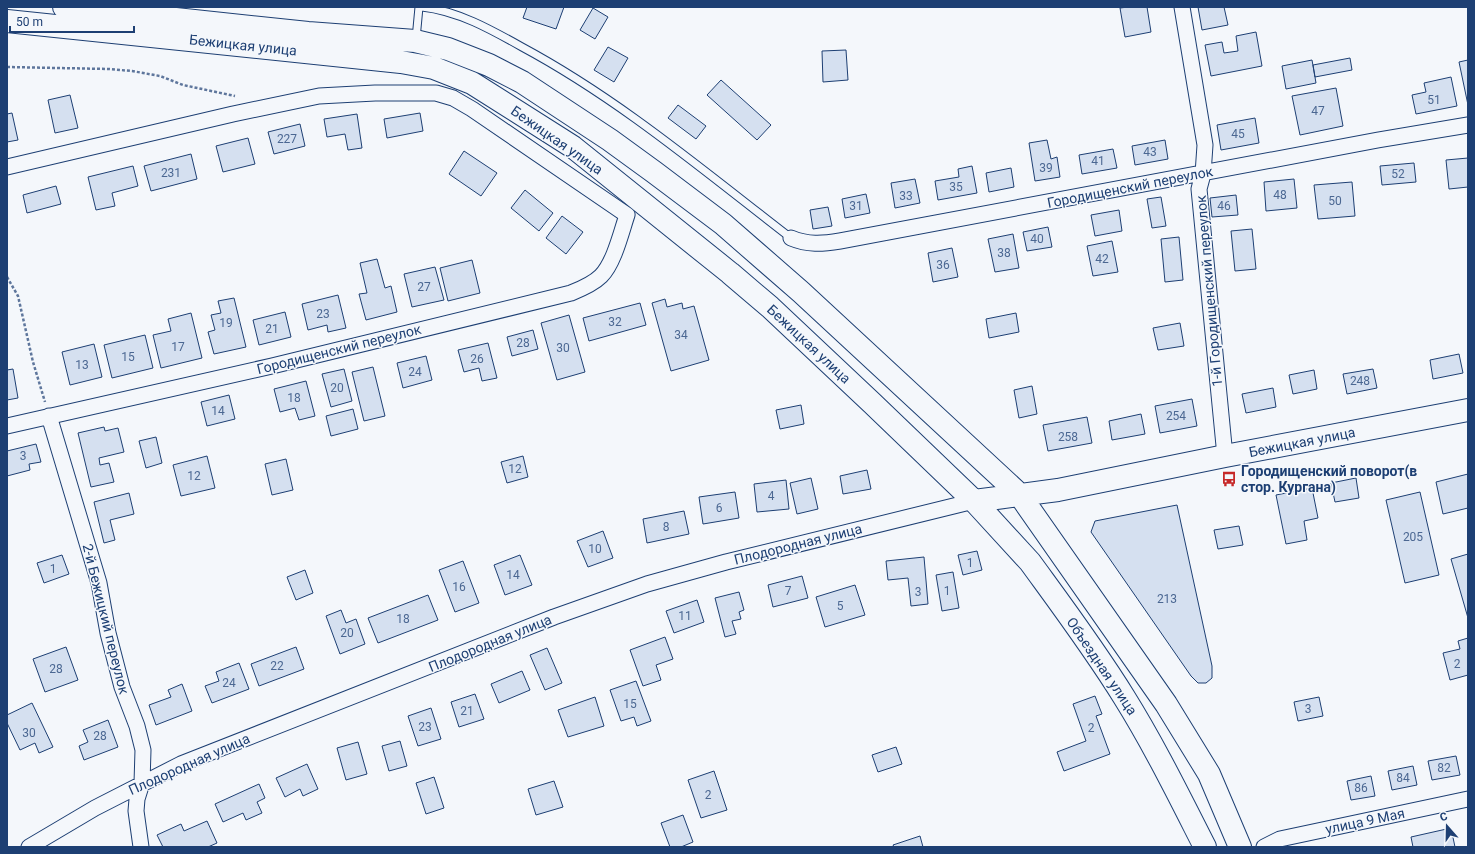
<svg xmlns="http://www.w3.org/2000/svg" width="1475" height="854" font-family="Roboto,sans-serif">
  <rect width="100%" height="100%" fill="#f4f7fb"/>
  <!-- building -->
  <path fill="#d5e0f0" stroke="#1d3f73" d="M527,7H564L556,29L523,18Z
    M1128,7H1147L1151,32L1125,37L1120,8Z
    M1198,7H1224L1228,25L1202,30Z
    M593,8L608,17L595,39L580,30Z
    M1256,32L1262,66L1211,76L1205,45L1222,42L1224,53L1238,51L1236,36Z
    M608,47L628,58L614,82L594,70Z
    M846,50L848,80L823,82L822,51Z
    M1350,58L1352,70L1315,77L1313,65Z
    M1312,60L1316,83L1286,89L1282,66Z
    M1468,60V105L1459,62Z
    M1451,77L1457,106L1416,114L1412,95L1426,92L1424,83Z
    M721,80L771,125L757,140L707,95Z
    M1336,88L1343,126L1300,135L1292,96Z
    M70,95L78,128L55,133L48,100Z
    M678,105L706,126L696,139L668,118Z
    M12,113L18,140L7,142V114Z
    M420,113L423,131L387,138L384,119Z
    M357,114L362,148L348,150L345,134L327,137L324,119Z
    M1255,118L1259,143L1221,150L1217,125Z
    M300,124L305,146L274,154L268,132Z
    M248,138L255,164L223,172L216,146Z
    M1047,140L1051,159L1057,157L1060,177L1035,181L1029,143Z
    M1165,140L1168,159L1135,165L1132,146Z
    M1113,149L1117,168L1082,174L1079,155Z
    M464,151L497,173L481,196L449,174Z
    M191,154L197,179L151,191L144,166Z
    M1468,158V187L1449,189L1446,160Z
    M1414,163L1416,182L1382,185L1380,166Z
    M133,166L138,186L112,193L115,206L96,210L88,177Z
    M972,166L977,193L938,200L935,181L959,177L958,169Z
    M1011,168L1014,187L989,192L986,173Z
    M915,179L920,203L895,208L891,183Z
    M1294,179L1297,208L1266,211L1264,182Z
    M1352,182L1355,216L1318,219L1314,185Z
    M56,186L61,204L27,213L23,195Z
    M525,190L553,213L539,231L511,208Z
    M866,194L870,213L845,218L842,199Z
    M1236,195L1238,215L1212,217L1210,198Z
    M1161,197L1166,226L1152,228L1147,199Z
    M828,207L832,226L813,229L810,210Z
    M1119,210L1122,231L1095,236L1091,215Z
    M562,216L583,232L566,254L546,238Z
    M1048,227L1052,247L1027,251L1023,232Z
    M1252,229L1256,269L1235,271L1231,231Z
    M1013,234L1019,268L995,272L988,239Z
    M1179,237L1183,280L1165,282L1161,239Z
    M1112,241L1118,272L1093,276L1087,246Z
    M952,248L958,277L933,282L928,253Z
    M377,259L385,288L391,286L397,312L366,320L359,294L367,293L360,263Z
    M472,260L480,293L448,301L440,268Z
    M435,267L444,300L412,307L404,274Z
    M338,295L346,328L328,332L327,325L308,330L302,304Z
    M234,298L246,347L214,354L208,332L215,330L211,315L221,313L218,301Z
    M665,299L667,307L682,303L683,309L694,306L709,360L671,371L652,303Z
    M640,303L646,325L589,341L583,318Z
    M285,312L291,337L259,345L253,320Z
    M191,313L202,358L161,368L153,335L171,331L168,319Z
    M1016,313L1019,332L989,338L986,319Z
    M569,315L585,372L557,380L541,323Z
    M1180,323L1184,346L1158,350L1153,328Z
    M533,330L538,349L512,356L507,337Z
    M145,335L153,368L112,378L104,345Z
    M488,343L497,378L482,381L479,368L464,372L458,350Z
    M94,344L102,377L70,385L62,352Z
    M1459,354L1463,373L1433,379L1430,360Z
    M426,356L432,380L403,388L397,363Z
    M373,367L385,416L364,421L352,372Z
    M13,369L18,398L7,400V370Z
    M344,369L352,401L331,407L322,374Z
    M1373,369L1377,388L1347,394L1343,374Z
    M1314,370L1317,389L1293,394L1289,375Z
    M306,381L315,416L299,420L295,408L280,412L274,389Z
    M1032,386L1037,414L1019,418L1014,390Z
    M1273,388L1276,407L1246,413L1242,394Z
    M229,395L235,419L207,426L201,402Z
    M1192,399L1197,426L1160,433L1155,406Z
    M801,405L804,424L780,429L776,410Z
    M353,409L358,429L331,436L326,416Z
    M1141,414L1145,434L1112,440L1109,421Z
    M1087,417L1092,443L1048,451L1043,425Z
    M104,427L105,431L118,428L124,452L99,458L100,465L109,463L114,482L91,487L78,433Z
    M156,437L162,463L146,468L139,441Z
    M36,444L41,462L29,464L30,470L7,476V451Z
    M207,456L215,488L181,496L173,465Z
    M523,456L528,477L507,483L501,462Z
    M286,459L293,490L272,495L265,464Z
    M867,470L871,489L843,494L840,476Z
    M1468,474V508L1443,514L1436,482Z
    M811,478L818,509L797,514L790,483Z
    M1356,478L1359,498L1335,502L1331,483Z
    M786,480L789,509L757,512L754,484Z
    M1312,488L1318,518L1304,521L1307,540L1286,544L1276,495Z
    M735,492L739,518L703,524L699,497Z
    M1420,492L1439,575L1405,583L1386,500Z
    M129,493L134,514L110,520L115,540L104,543L94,502Z
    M1177,505L1212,666V678L1206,683H1198L1191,676L1091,532L1095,521Z
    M684,511L689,534L647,543L643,519Z
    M1239,526L1243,545L1218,549L1214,530Z
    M603,531L613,558L588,567L577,541Z
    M977,551L982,570L963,575L958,555Z
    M1468,554V618L1451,559Z
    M62,555L69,574L44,583L37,563Z
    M520,555L532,585L505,595L494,565Z
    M924,557L928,604L911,606L908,578L888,580L886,561Z
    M463,561L479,603L455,612L439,570Z
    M305,570L313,593L296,600L287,577Z
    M953,572L959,608L942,611L936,575Z
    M802,576L808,598L773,607L768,585Z
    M855,585L865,615L825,627L816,597Z
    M739,592L744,610L739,612L741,619L732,621L736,634L725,637L715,598Z
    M428,595L438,620L378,643L368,618Z
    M697,600L704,622L674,633L666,611Z
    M341,610L346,623L356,619L365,644L340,654L326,616Z
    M665,637L673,659L656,665L661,680L643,686L630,650Z
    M1468,638V675L1450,680L1443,653L1460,649L1458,641Z
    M66,647L78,680L45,692L33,659Z
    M296,647L304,669L259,686L251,664Z
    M547,648L562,683L545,690L530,655Z
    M239,663L249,689L212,703L205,686L219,681L216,672Z
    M522,671L530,690L499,703L491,684Z
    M636,681L651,721L637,726L634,717L621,721L610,690Z
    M182,684L192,711L156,725L149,705L171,697L168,690Z
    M475,694L484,719L459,727L451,702Z
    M1095,696L1102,714L1096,716L1110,754L1064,771L1057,752L1086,741L1073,704Z
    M595,697L604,726L568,737L558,710Z
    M1319,697L1323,716L1298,721L1294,702Z
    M32,703L53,747L39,753L35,743L20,750L7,723V715Z
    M431,708L441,739L418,746L408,716Z
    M108,720L118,747L84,760L79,746L88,742L83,730Z
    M400,741L407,766L389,771L382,746Z
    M358,742L367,774L346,780L337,748Z
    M896,747L902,764L878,772L872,755Z
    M1456,756L1460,775L1432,780L1428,761Z
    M307,764L318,789L303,796L300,789L285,797L276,778Z
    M1413,766L1417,785L1392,790L1388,771Z
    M714,771L727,810L701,818L688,780Z
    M1371,776L1375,796L1351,800L1347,781Z
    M434,777L444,808L426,814L416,783Z
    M554,781L563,807L536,815L528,789Z
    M259,784L265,798L257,802L262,813L246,820L243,813L223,822L215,804Z
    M683,815L693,842L681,847H670L661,823Z
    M207,821L217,843L208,847H163L157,835L181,824L184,831Z
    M1451,828L1455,847H1413L1411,837Z
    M920,836L923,847H894L893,845Z"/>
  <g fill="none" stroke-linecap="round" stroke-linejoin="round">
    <!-- lane casing -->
    <g stroke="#1d3f73" stroke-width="9">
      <path id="lane" d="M422,7C458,11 490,29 522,47C619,99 704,171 791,238
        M416,39L419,7"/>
    </g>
    <!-- street casing -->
    <g stroke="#1d3f73" stroke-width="17">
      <path id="street" d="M1182,7L1205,145L1203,174L1199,189L1225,456
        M7,167L233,114L319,96L375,93H436L453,98L472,109L627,215C621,233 614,263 601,276C593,284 581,289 571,293L272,366L7,426
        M791,238C808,245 822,244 840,241L1378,140L1468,125
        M49,416L99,583L108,633L122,687L137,726L143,750L142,783L137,799L136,811L141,847
        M29,847L95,808L181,764L554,617L647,584L726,562L974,501
        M1264,847L1280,839L1468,799"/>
    </g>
    <!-- primary casing -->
    <g stroke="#1d3f73" stroke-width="24">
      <path id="primary" d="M64,7L308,33L415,41L448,49L489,65L522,82L610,140L654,172L723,224L801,292L1019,494L1166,704L1209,774L1240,847
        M7,21L401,62L434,68L472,83L573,147L730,273L770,307L872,403L974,501L1030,562C1062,606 1095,650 1124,697C1154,745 1179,796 1205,847
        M974,501L1058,490L1225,456L1468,410"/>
    </g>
    <!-- path -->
    <path stroke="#5e769c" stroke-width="2.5" stroke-dasharray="3 2" stroke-linecap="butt" d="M7,67L109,69L132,71L160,76L183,85L235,96
      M7,277L18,296L33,362L45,402"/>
    <!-- lane -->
    <use href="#lane" stroke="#f4f7fb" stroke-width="7"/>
    <!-- street -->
    <use href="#street" stroke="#f4f7fb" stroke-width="15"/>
    <!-- primary -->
    <use href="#primary" stroke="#f4f7fb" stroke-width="22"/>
  </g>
  <!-- icons -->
  <defs>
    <g id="bus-bare" transform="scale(1.2)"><path d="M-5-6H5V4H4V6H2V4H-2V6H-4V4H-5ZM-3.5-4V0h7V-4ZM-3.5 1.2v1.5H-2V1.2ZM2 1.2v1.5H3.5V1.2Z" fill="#c62828" stroke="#f4f7fb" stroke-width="2.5" paint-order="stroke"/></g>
  </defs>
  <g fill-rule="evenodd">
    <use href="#bus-bare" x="1229" y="479"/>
  </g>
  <g text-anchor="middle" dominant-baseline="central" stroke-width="3" stroke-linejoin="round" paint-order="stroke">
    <!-- number labels -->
    <g font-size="12" fill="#4b6792">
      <text x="1434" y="100">51</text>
      <text x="1318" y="111">47</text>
      <text x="1238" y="134">45</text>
      <text x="287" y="139">227</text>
      <text x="1150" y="152">43</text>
      <text x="1098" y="161">41</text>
      <text x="1046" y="168">39</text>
      <text x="171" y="173">231</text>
      <text x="1398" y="174">52</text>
      <text x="956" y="187">35</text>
      <text x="1280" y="195">48</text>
      <text x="906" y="196">33</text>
      <text x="1335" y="201">50</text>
      <text x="856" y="206">31</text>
      <text x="1224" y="206">46</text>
      <text x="1037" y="239">40</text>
      <text x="1004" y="253">38</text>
      <text x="1102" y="259">42</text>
      <text x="943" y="265">36</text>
      <text x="424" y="287">27</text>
      <text x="323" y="314">23</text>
      <text x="615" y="322">32</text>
      <text x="226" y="323">19</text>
      <text x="272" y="329">21</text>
      <text x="681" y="335">34</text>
      <text x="523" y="343">28</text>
      <text x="178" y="347">17</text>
      <text x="563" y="348">30</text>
      <text x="128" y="357">15</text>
      <text x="477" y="359">26</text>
      <text x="82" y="365">13</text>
      <text x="415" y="372">24</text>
      <text x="1360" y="381">248</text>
      <text x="337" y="388">20</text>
      <text x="294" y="398">18</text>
      <text x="218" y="411">14</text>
      <text x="1176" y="416">254</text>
      <text x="1068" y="437">258</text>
      <text x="23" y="456">3</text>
      <text x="515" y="469">12</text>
      <text x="194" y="476">12</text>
      <text x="771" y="496">4</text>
      <text x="719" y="508">6</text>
      <text x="666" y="527">8</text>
      <text x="1413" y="537">205</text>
      <text x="595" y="549">10</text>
      <text x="970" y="563">1</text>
      <text x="53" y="569">1</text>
      <text x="513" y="575">14</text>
      <text x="459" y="587">16</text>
      <text x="788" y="591">7</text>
      <text x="947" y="591">1</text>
      <text x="918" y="592">3</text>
      <text x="1167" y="599">213</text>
      <text x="840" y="606">5</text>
      <text x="685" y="616">11</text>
      <text x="403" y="619">18</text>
      <text x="347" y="633">20</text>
      <text x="1457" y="664">2</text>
      <text x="277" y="666">22</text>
      <text x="56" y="669">28</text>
      <text x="229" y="683">24</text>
      <text x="630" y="704">15</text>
      <text x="1308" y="709">3</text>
      <text x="467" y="711">21</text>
      <text x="425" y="727">23</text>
      <text x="1091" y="728">2</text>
      <text x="29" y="733">30</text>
      <text x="100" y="736">28</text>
      <text x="1444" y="768">82</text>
      <text x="1403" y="778">84</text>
      <text x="1361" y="788">86</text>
      <text x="708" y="795">2</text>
    </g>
    <!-- street labels -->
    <g font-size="14" fill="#1d3f73" stroke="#f4f7fb">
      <text transform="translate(243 45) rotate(6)">Бежицкая улица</text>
      <text transform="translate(557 140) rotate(35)">Бежицкая улица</text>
      <text transform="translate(1130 187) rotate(-11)">Городищенский переулок</text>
      <text transform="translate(1209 291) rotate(-95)">1-й Городищенский переулок</text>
      <text transform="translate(809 344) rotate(43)">Бежицкая улица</text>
      <text transform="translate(339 349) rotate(-14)">Городищенский переулок</text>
      <text transform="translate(1302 442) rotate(-11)">Бежицкая улица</text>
      <text transform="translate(798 544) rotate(-14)">Плодородная улица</text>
      <text transform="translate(106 619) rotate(76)">2-й Бежицкий переулок</text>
      <text transform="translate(490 643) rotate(-22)">Плодородная улица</text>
      <text transform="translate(1102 666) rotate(56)">Объездная улица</text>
      <text transform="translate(189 764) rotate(-24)">Плодородная улица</text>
      <text transform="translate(1365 821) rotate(-12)">улица 9 Мая</text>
    </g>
    <!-- poi labels -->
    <g font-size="14" font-weight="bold" fill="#1d3f73" stroke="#f4f7fb" text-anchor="start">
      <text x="1241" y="471">Городищенский поворот(в<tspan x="1241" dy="16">стор. Кургана)</tspan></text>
    </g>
  </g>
  <!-- border -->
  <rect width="1475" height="854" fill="none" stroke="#1d3f73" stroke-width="16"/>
  <!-- north arrow -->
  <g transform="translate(1447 826) rotate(340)" stroke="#f4f7fb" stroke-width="3" paint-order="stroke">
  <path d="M0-3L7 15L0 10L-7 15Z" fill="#1d3f73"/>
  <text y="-6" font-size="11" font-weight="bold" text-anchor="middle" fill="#1d3f73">С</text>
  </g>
  <!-- scale -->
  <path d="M10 26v6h124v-6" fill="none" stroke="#1d3f73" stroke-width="2"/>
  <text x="16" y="26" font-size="12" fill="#1d3f73" stroke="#f4f7fb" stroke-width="3" paint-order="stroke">50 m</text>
</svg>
